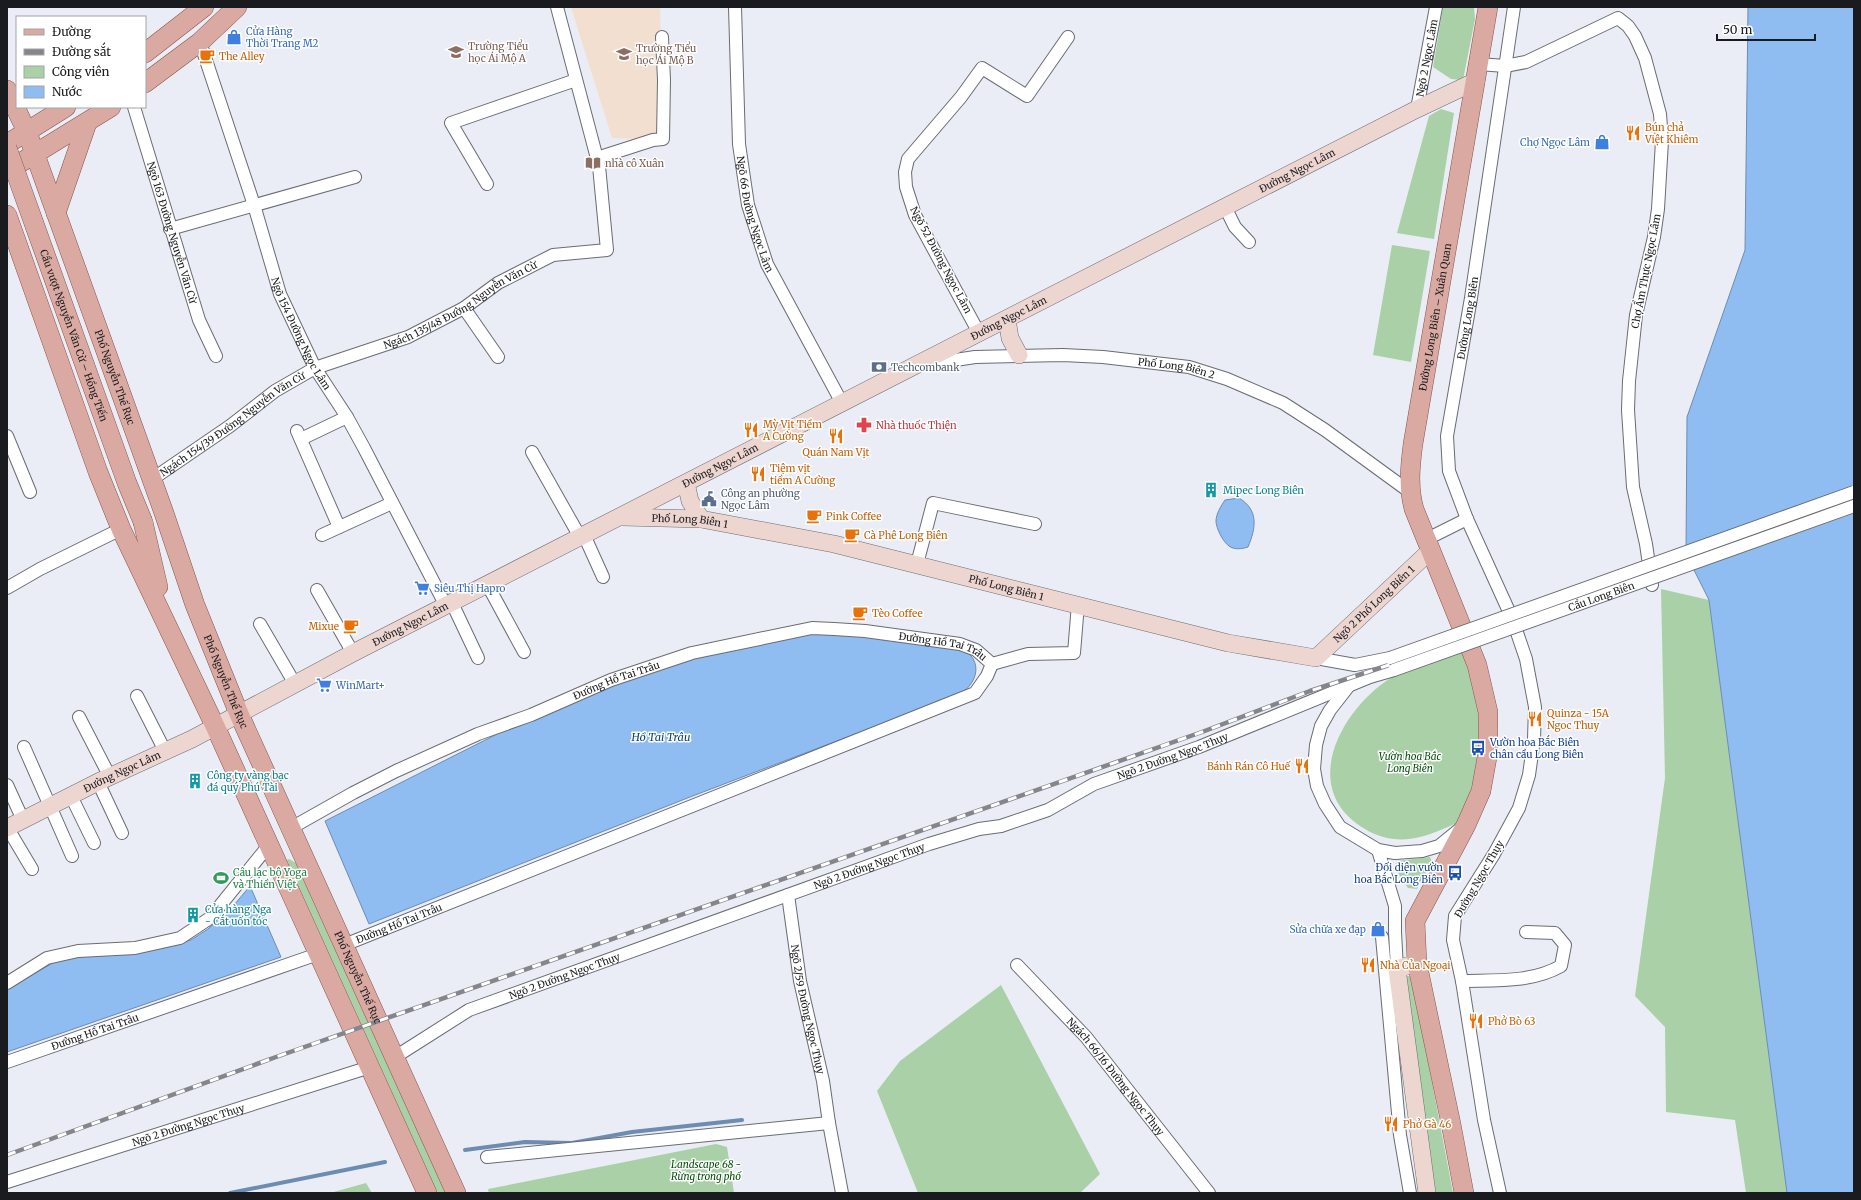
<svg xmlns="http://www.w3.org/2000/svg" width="1861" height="1200" font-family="Merriweather,serif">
  <rect width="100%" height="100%" fill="#eaedf5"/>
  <!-- education -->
  <path fill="#f3dfd0" d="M571,7H660L662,80L659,140L612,138Z"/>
  <!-- green -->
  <path fill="#aad0a7" d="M1443,7H1474L1475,19L1463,80L1451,79L1433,67Z
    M1441,109L1454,113L1434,239L1397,233L1429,116Z
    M1392,245L1430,251L1411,362L1373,355Z
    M1661,589L1709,600L1787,1193H1746L1735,1120L1666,1112L1665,1027L1635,996L1665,778Z
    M1466,651L1488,752L1457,823C1445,828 1433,834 1420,837C1401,842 1381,839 1365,829C1297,789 1341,709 1392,677C1398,673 1407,671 1415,668C1432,663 1449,657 1466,651Z
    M1430,857L1432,862L1417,889L1408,888L1394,867L1397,861Z
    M289,859L296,863L446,1193H438L287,860Z
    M1406,976H1411L1414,987L1453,1193H1432L1405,980Z
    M1001,985L1100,1174L1080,1193H918L877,1091L900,1061Z
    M716,1144L727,1147L734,1193H489L488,1189Z
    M366,1183L372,1193H330Z"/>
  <!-- water -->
  <path fill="#8fbcf1" stroke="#6c8cb2" d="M1748,7H1854V1193H1787L1709,600L1686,554L1687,417L1745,250Z
    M1239,498C1259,510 1256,528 1248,547C1242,549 1234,550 1229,546C1223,542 1216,528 1216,521C1216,514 1221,506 1225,500Z
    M827,632L961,648C981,658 980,679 963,692C956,697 946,699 939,702L690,797L369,924L325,821L511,727L640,673L674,662L808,633Z
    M250,886L281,957L7,1052V989L65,956L172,945L191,940L208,929L234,905Z"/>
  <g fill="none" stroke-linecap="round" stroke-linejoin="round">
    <!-- stream -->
    <path stroke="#6c8cb2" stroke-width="4" d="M465,1150L525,1142L572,1143L632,1132L742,1120
      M230,1193L385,1162"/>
    <!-- street casing -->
    <g stroke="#696c72" stroke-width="14">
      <g id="street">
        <path id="s1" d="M735,7L739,144L748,205L767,264L842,403"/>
        <path id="s2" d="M200,42L254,205L280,294L315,368L347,417L364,448L446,606"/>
        <path d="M1479,64L1505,66L1526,62L1618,18L1628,26L1635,36L1645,58L1660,114L1662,141L1658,209L1654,237L1636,315L1629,381L1628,410L1633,487L1646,544L1652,585"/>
        <path id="s3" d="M134,107L199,320L216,356"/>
        <path id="s4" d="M1417,109L1436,7"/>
        <path d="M597,158L653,140L663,139L664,80L662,37"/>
        <path d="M487,184L451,123L576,80"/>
        <path d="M1225,207L1235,227L1249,242"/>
        <path d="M170,229L355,177"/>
        <path d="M464,308L498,357"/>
        <path d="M979,333L915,215L906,187L905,172L908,159L961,97L982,68L1027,96L1068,37"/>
        <path id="s5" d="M923,365L975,357L1063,355L1103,357L1189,367L1227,379L1283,403L1325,430L1410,492"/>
        <path d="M297,431L339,527"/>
        <path d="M7,436L30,492"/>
        <path d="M301,439L347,417"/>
        <path d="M532,452L580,537"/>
        <path id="s6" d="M151,480L230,426L275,391L315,368L408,337L464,308L498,283L553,255L607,250L599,166L557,7"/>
        <path d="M322,535L392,503"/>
        <path d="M584,535L603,577"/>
        <path d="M1427,539L1467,519"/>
        <path d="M917,564L933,503L1035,524"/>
        <path d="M487,584L524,652"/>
        <path d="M7,588L40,569L121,529"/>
        <path d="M317,590L353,653"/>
        <path d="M452,603L478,658"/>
        <path d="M260,624L295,684"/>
        <path d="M1316,658L1355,665L1390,658"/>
        <path d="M992,664L1028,654L1074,653L1078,604"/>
        <path d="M1348,687L1330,710L1321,726L1316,745L1314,769L1317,786L1325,804L1340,827L1378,850L1395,853L1422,851L1439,846L1460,829"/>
        <path d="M137,696L165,751"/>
        <path d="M79,717L110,777"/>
        <path d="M24,747L72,856"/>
        <path d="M98,782L122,833"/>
        <path d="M7,785L23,820"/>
        <path d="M71,796L94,843"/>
        <path d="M7,827L32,869"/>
        <path id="s7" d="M291,828L353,793L396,771L478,734L531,715L611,680L692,653L812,628L834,629L865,631L960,644L976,650L992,664"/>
        <path d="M1378,850L1395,906V932L1397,969"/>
        <path id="s8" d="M788,895L800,981L823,1081L829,1123L842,1193"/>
        <path d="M1382,937L1400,1135L1410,1193"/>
        <path id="s9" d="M344,945L975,693L987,676L992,664"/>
        <path id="s10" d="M1017,965L1086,1037L1209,1193"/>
        <path d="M1462,981C1495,980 1531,983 1561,966L1565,945L1555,933L1526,932"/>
        <path d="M7,983L47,958L78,951L135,948L180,938L210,918L269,845"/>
        <path id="s11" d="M395,1057L469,1010L929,844L979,829L1001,826L1048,810L1094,784L1199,747L1370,677L1394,670"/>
        <path id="s12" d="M7,1062L318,954"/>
        <path d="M487,1157L829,1123"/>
        <path id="s13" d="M7,1182L370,1067"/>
        <path id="s14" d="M1500,1193L1484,1120L1462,981L1453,940L1455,916L1494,854L1519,808L1529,775L1534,739L1535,707L1526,659L1512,618L1467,519L1449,471L1447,436L1471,298L1514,7"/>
      </g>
    </g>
    <!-- secondary casing -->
    <g stroke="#696c72" stroke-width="18">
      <g id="secondary">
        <path d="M1007,319L1010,338L1019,355"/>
        <path d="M686,483L690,501L701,519"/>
        <path id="s15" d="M622,517L701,519L834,544L1228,643L1316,658L1431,550"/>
        <path id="s16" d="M7,828L98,782L192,739L353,653L1225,207L1417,109L1476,81"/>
        <path d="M1417,963L1397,969L1427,1193"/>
      </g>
    </g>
    <!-- primary casing -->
    <g stroke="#87544c" stroke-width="20">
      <g id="primary">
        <path d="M145,53L204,7"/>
        <path d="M145,83L200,42L237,7"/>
        <path id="s17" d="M7,90L27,132L164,513L195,605L239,714L456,1193"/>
        <path d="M7,144L66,107"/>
        <path d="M7,171L111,107"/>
        <path d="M56,213L87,123"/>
        <path d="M7,215L98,472L121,529L215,726L427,1193"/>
        <path d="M143,522L158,587"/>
        <path id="s18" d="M1464,1193L1451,1124L1417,963L1415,921L1466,825L1481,791L1488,752V712L1477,665L1414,509C1408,487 1410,467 1413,444L1488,7"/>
      </g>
    </g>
    <!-- street -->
    <use href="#street" stroke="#fff" stroke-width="12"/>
    <!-- secondary -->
    <use href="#secondary" stroke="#edd5d0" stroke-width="17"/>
    <!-- primary -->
    <use href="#primary" stroke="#daaaa2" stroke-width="19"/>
    <!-- rail casing -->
    <g stroke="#84868b" stroke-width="4.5">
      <path id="rail" d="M7,1155L276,1057L1202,732L1310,691L1392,664L1854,499"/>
    </g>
    <!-- rail -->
    <use href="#rail" stroke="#fff" stroke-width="3" stroke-dasharray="9" stroke-linecap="butt"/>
    <!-- street-bridge casing -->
    <g stroke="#696c72" stroke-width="14" stroke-linecap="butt">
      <g id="street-bridge">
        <path d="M1390,658L1854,492"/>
        <path id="s19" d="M1394,670L1854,506"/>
      </g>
    </g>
    <!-- primary-bridge casing -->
    <g stroke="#87544c" stroke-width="20" stroke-linecap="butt">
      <g id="primary-bridge">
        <path id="s20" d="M7,148L127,483L143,522"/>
      </g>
    </g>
    <!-- street-bridge -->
    <use href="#street-bridge" stroke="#fff" stroke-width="12"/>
    <!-- primary-bridge -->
    <use href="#primary-bridge" stroke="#daaaa2" stroke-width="19"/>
  </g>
  <!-- icons -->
  <defs>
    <g id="shop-bare" transform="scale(1.2)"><path d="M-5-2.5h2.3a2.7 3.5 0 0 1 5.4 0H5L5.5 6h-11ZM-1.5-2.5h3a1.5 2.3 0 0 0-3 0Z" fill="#3f7fe0" stroke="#fff" stroke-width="2.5" paint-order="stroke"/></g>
    <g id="school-bare" transform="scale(1.2)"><path d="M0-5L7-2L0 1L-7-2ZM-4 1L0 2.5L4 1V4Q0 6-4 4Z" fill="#8d6e63" stroke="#fff" stroke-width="2.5" paint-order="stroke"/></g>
    <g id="cafe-bare" transform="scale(1.2)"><path d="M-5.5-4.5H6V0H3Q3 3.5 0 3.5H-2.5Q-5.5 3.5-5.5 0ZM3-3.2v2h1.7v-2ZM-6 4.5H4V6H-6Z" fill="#e8710a" stroke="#fff" stroke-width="2.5" paint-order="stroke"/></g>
    <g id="restaurant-bare" transform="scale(1.2)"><path d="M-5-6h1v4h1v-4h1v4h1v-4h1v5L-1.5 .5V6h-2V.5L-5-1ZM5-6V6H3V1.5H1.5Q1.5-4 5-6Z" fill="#e8710a" stroke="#fff" stroke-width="2.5" paint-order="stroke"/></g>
    <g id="library-bare" transform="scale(1.2)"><path d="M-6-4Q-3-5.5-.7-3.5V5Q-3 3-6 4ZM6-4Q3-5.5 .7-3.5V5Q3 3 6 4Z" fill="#8d6e63" stroke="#fff" stroke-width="2.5" paint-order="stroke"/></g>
    <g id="bank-bare" transform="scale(1.2)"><path d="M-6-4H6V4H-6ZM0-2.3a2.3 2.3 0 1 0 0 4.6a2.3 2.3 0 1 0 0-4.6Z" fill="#5c6f8a" stroke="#fff" stroke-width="2.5" paint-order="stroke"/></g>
    <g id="pharmacy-bare" transform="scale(1.2)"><path d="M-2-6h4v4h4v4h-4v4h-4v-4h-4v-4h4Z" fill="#e0444e" stroke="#fff" stroke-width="2.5" paint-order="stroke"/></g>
    <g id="building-bare" transform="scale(1.2)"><path d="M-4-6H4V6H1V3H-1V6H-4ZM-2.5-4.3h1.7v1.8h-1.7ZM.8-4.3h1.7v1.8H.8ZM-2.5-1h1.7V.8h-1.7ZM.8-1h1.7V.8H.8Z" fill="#0f9aa8" stroke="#fff" stroke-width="2.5" paint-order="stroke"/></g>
    <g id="civic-bare" transform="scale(1.2)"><path d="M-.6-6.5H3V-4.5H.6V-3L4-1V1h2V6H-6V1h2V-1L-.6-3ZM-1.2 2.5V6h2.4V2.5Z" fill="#5c6f8a" stroke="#fff" stroke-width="2.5" paint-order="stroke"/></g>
    <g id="supermarket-bare" transform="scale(1.2)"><path d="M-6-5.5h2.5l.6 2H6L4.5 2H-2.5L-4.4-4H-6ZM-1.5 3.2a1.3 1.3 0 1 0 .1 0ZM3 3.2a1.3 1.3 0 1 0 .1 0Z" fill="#3f7fe0" stroke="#fff" stroke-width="2.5" paint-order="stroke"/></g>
    <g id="bus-bare" transform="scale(1.2)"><path d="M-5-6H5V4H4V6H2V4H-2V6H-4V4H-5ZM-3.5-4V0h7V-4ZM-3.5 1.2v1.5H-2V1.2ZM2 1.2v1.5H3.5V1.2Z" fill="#1a4fb4" stroke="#fff" stroke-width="2.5" paint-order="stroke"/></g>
    <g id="stadium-bare" transform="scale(1.2)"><path d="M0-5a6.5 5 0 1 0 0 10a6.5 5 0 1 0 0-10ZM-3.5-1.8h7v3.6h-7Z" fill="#2e9e5b" stroke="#fff" stroke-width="2.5" paint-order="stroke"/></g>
  </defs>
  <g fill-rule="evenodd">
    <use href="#shop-bare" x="234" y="37"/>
    <use href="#school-bare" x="456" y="52"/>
    <use href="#school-bare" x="624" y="54"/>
    <use href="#cafe-bare" x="207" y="56"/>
    <use href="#restaurant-bare" x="1633" y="133"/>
    <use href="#shop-bare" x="1602" y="142"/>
    <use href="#library-bare" x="593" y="163"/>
    <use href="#bank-bare" x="879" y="367"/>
    <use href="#pharmacy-bare" x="864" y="425"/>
    <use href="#restaurant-bare" x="751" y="430"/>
    <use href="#restaurant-bare" x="836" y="436"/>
    <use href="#restaurant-bare" x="758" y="474"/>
    <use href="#building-bare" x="1211" y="490"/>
    <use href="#civic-bare" x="709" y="499"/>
    <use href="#cafe-bare" x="814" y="516"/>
    <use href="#cafe-bare" x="852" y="535"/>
    <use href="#supermarket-bare" x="422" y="588"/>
    <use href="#cafe-bare" x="860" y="613"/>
    <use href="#cafe-bare" x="351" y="626"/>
    <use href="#supermarket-bare" x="324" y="685"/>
    <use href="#restaurant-bare" x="1535" y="719"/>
    <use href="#bus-bare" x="1478" y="748"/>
    <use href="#restaurant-bare" x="1302" y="766"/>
    <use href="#building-bare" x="195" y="781"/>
    <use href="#bus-bare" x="1455" y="873"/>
    <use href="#stadium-bare" x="221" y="878"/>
    <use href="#building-bare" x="193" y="915"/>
    <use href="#shop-bare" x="1378" y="929"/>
    <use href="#restaurant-bare" x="1368" y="965"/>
    <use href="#restaurant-bare" x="1476" y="1021"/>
    <use href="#restaurant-bare" x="1391" y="1124"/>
  </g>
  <g text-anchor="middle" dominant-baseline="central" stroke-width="3" stroke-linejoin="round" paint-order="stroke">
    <!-- shop labels -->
    <g font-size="10" fill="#366cbe" stroke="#fff" text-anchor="start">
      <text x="246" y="31">Cửa Hàng<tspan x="246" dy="12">Thời Trang M2</tspan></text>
      <text x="1590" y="142" text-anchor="end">Chợ Ngọc Lâm</text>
      <text x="434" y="588">Siêu Thị Hapro</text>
      <text x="336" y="685">WinMart+</text>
      <text x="1366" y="929" text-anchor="end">Sửa chữa xe đạp</text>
    </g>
    <!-- education labels -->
    <g font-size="10" fill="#785e54" stroke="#fff" text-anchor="start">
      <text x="468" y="46">Trường Tiểu<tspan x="468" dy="12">học Ái Mộ A</tspan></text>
      <text x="636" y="48">Trường Tiểu<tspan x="636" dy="12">học Ái Mộ B</tspan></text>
      <text x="605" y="163">nhà cô Xuân</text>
    </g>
    <!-- food labels -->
    <g font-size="10" fill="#c56008" stroke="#fff" text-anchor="start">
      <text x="219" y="56">The Alley</text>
      <text x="1645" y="127">Bún chả<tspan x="1645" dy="12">Việt Khiêm</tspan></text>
      <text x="763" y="424">Mỳ Vịt Tiềm<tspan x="763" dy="12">A Cường</tspan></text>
      <text x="836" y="452" text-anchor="middle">Quán Nam Vịt</text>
      <text x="770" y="468">Tiệm vịt<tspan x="770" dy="12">tiềm A Cường</tspan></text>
      <text x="826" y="516">Pink Coffee</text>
      <text x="864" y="535">Cà Phê Long Biên</text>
      <text x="872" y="613">Tèo Coffee</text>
      <text x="339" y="626" text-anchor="end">Mixue</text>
      <text x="1547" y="713">Quinza - 15A<tspan x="1547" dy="12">Ngoc Thuy</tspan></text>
      <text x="1290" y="766" text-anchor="end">Bánh Rán Cô Huế</text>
      <text x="1380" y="965">Nhà Của Ngoại</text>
      <text x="1488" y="1021">Phở Bò 63</text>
      <text x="1403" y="1124">Phở Gà 46</text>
    </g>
    <!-- street labels -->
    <g font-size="10" fill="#1a1b1e" stroke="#fff">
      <text stroke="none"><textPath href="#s4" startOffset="52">Ngõ 2 Ngọc Lâm</textPath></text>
      <text stroke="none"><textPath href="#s16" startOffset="1448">Đường Ngọc Lâm</textPath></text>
      <text stroke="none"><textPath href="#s1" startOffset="209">Ngõ 66 Đường Ngọc Lâm</textPath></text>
      <text stroke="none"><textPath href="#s3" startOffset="131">Ngõ 163 Đường Nguyễn Văn Cừ</textPath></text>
      <text transform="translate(941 260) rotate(62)">Ngõ 52 Đường Ngọc Lâm</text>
      <text transform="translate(1646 271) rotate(-79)">Chợ Ẩm Thực Ngọc Lâm</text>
      <text stroke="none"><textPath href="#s6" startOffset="358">Ngách 135/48 Đường Nguyễn Văn Cừ</textPath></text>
      <text stroke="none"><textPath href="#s18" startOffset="913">Đường Long Biên – Xuân Quan</textPath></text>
      <text stroke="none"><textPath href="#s16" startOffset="1124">Đường Ngọc Lâm</textPath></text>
      <text stroke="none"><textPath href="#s14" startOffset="917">Đường Long Biên</textPath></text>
      <text stroke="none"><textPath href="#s2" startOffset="309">Ngõ 154 Đường Ngọc Lâm</textPath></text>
      <text stroke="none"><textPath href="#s20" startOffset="199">Cầu vượt Nguyễn Văn Cừ – Hồng Tiến</textPath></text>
      <text stroke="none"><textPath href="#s5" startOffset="255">Phố Long Biên 2</textPath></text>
      <text stroke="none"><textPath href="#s17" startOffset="307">Phố Nguyễn Thế Rục</textPath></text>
      <text stroke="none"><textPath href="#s6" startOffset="99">Ngách 154/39 Đường Nguyễn Văn Cừ</textPath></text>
      <text stroke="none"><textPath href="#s16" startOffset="800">Đường Ngọc Lâm</textPath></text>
      <text stroke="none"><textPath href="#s15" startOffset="68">Phố Long Biên 1</textPath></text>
      <text stroke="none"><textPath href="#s15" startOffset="392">Phố Long Biên 1</textPath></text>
      <text stroke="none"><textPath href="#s19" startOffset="220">Cầu Long Biên</textPath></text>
      <text stroke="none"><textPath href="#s15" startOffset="789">Ngõ 2 Phố Long Biên 1</textPath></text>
      <text stroke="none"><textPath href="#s16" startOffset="452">Đường Ngọc Lâm</textPath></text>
      <text stroke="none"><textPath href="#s7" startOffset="694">Đường Hồ Tai Trâu</textPath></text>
      <text stroke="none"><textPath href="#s7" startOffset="358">Đường Hồ Tai Trâu</textPath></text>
      <text stroke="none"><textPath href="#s17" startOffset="631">Phố Nguyễn Thế Rục</textPath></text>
      <text stroke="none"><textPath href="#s11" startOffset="837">Ngõ 2 Đường Ngọc Thụy</textPath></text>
      <text stroke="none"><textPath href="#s16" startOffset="128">Đường Ngọc Lâm</textPath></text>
      <text stroke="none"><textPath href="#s11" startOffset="513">Ngõ 2 Đường Ngọc Thụy</textPath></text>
      <text transform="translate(1479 879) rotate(-60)">Đường Ngọc Thụy</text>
      <text stroke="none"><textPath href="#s9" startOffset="59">Đường Hồ Tai Trâu</textPath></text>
      <text stroke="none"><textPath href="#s11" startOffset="189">Ngõ 2 Đường Ngọc Thụy</textPath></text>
      <text stroke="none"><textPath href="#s17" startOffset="955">Phố Nguyễn Thế Rục</textPath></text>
      <text stroke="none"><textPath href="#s8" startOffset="116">Ngõ 2/59 Đường Ngọc Thụy</textPath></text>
      <text stroke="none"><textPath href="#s12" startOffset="93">Đường Hồ Tai Trâu</textPath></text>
      <text stroke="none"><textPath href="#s10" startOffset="149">Ngách 66/16 Đường Ngọc Thụy</textPath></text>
      <text stroke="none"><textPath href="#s13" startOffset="190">Ngõ 2 Đường Ngọc Thụy</textPath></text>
    </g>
    <!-- service labels -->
    <g font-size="10" fill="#4e5e75" stroke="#fff" text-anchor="start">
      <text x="891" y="367">Techcombank</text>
      <text x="721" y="493">Công an phường<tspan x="721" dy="12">Ngọc Lâm</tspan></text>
    </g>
    <!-- health labels -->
    <g font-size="10" fill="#be3a42" stroke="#fff" text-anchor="start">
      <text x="876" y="425">Nhà thuốc Thiện</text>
    </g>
    <!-- culture labels -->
    <g font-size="10" fill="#0d838f" stroke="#fff" text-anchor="start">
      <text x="1223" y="490">Mipec Long Biên</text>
      <text x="207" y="775">Công ty vàng bạc<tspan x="207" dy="12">đá quý Phú Tài</tspan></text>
      <text x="205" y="909">Cửa hàng Nga<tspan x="205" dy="12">- Cắt uốn tóc</tspan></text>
    </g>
    <!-- transit labels -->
    <g font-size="10" fill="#164399" stroke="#fff" text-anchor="start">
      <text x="1490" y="742">Vườn hoa Bắc Biên<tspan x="1490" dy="12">chân cầu Long Biên</tspan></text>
      <text x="1443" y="867" text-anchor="end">Đối diện vườn<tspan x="1443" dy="12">hoa Bắc Long Biên</tspan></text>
    </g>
    <!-- park labels -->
    <g font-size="10" font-style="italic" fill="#054f0a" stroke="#fff">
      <text x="1410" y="756">Vườn hoa Bắc<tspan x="1410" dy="12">Long Biên</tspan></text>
      <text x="706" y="1164">Landscape 68 -<tspan x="706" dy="12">Rừng trong phố</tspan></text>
    </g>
    <!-- leisure labels -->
    <g font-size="10" fill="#27864d" stroke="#fff" text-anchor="start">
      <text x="233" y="872">Câu lạc bộ Yoga<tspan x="233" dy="12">và Thiền Việt</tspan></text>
    </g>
    <!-- water labels -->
    <g font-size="11" font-style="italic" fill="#00427f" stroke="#fff">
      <text x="661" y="737">Hồ Tai Trâu</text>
    </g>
  </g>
  <!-- border -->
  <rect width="1861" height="1200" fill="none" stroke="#1a1b1e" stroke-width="16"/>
  <!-- legend -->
  <rect x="16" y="16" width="130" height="92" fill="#ffffff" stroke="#a3a4a5"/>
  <rect x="24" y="29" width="20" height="6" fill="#daaaa2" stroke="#a3a4a5"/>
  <text x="52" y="36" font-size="12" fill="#1a1b1e">Đường</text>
  <rect x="24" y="49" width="20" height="6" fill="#84868b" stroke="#a3a4a5"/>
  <text x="52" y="56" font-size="12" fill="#1a1b1e">Đường sắt</text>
  <rect x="24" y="66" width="20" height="12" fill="#aad0a7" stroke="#a3a4a5"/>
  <text x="52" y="76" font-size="12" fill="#1a1b1e">Công viên</text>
  <rect x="24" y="86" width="20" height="12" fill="#8fbcf1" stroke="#a3a4a5"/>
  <text x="52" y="96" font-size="12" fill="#1a1b1e">Nước</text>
  <!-- scale -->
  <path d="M1717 34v6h98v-6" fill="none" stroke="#1a1b1e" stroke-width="2"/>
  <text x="1723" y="34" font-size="12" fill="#1a1b1e" stroke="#ffffff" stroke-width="3" paint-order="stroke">50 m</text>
</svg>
